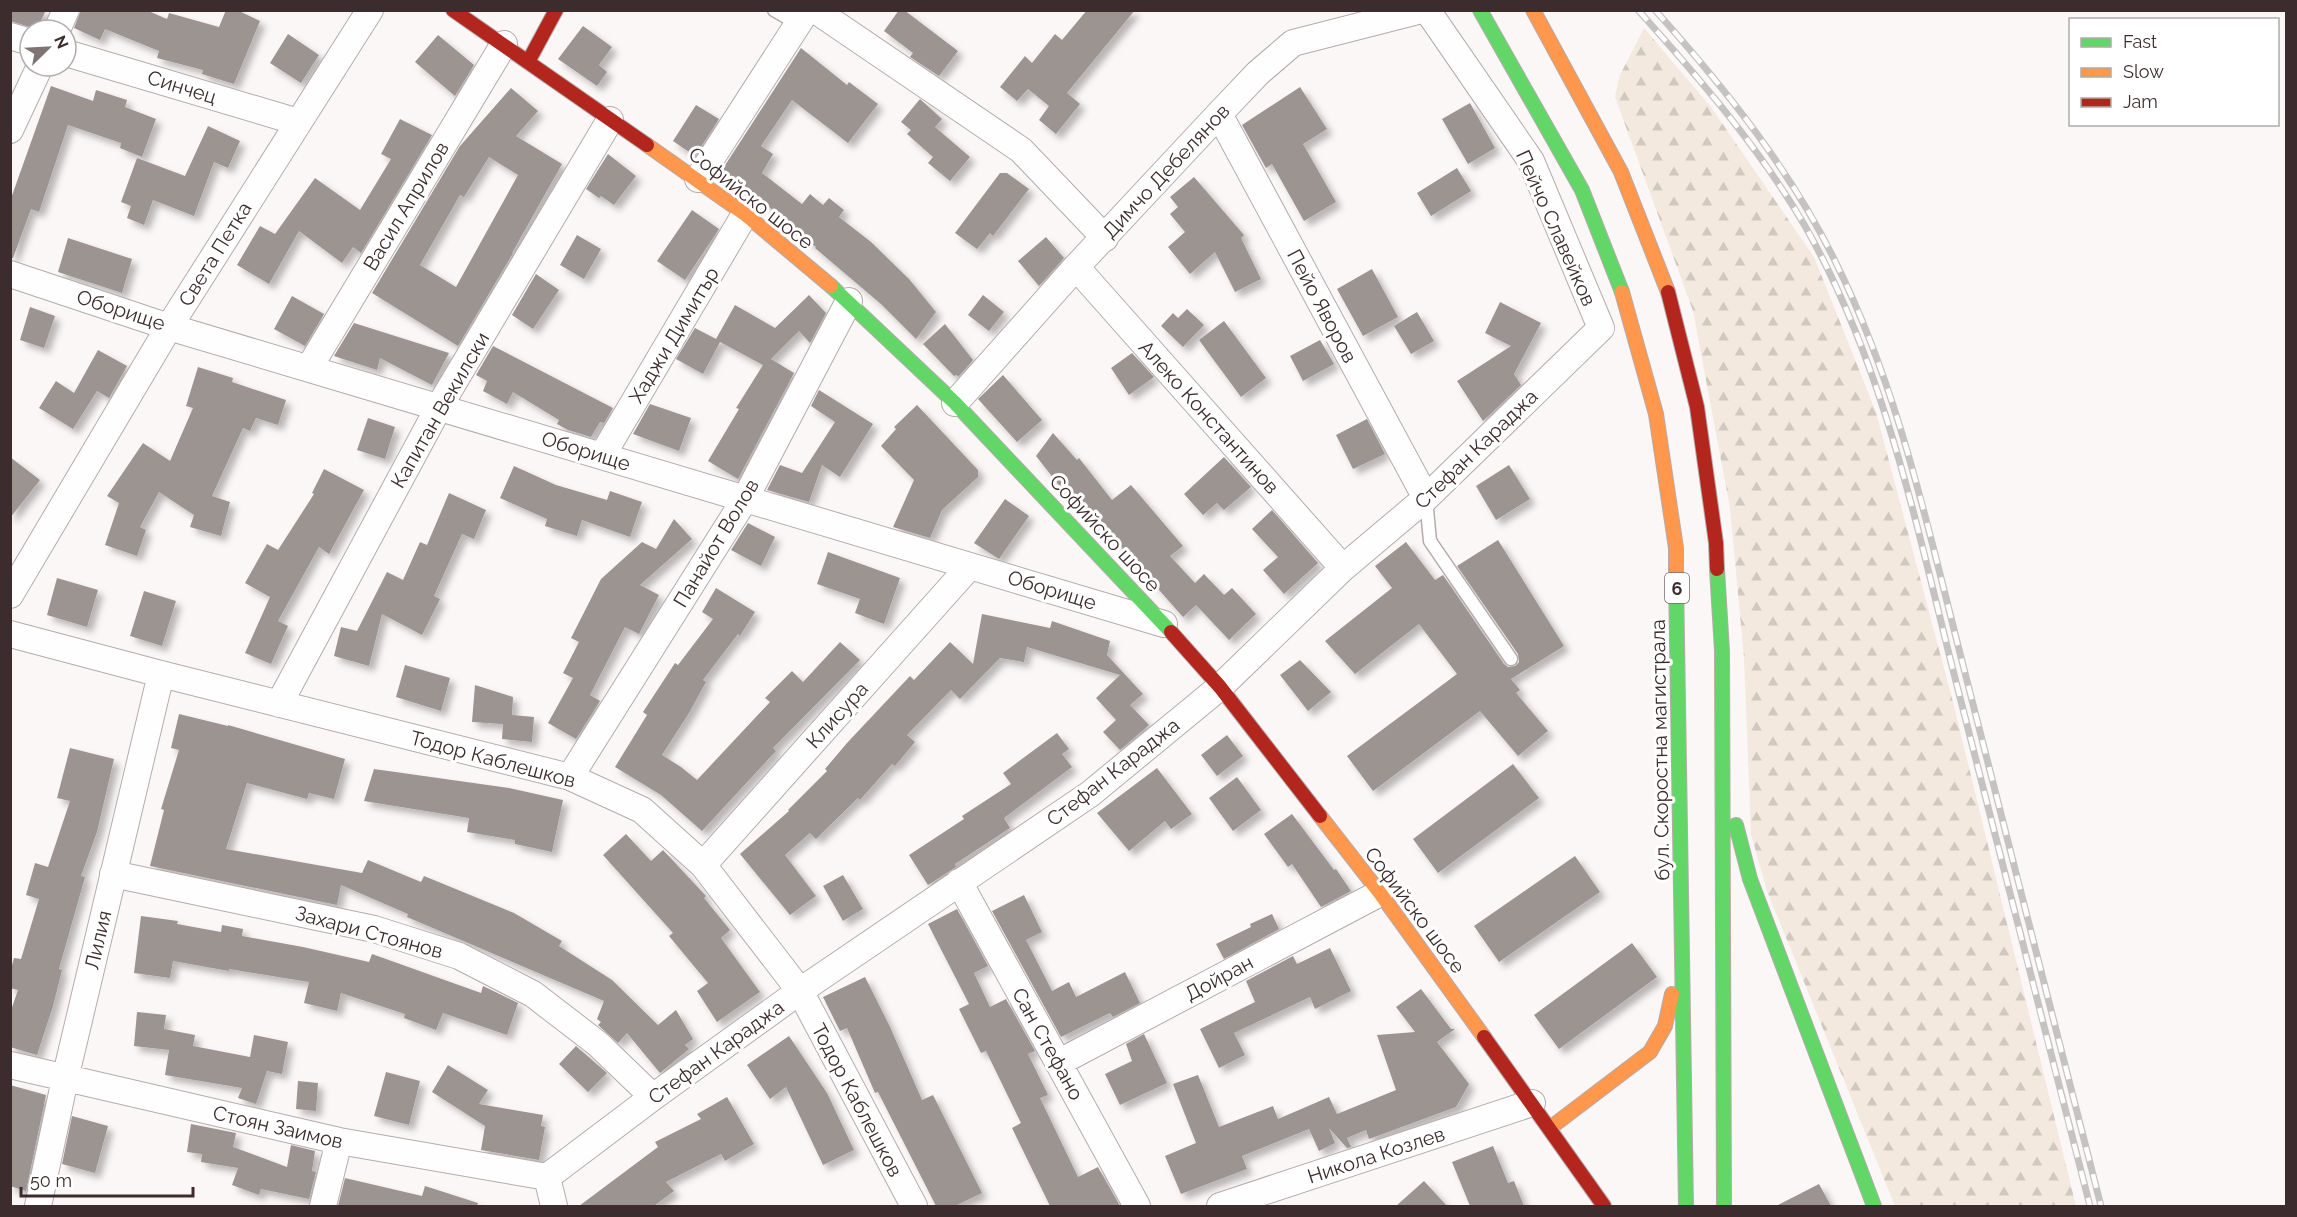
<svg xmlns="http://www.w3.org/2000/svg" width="2297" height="1217" font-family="Raleway,sans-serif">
  <defs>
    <pattern id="forest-firs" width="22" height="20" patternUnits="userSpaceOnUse" patternTransform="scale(1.5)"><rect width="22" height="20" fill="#f3e9de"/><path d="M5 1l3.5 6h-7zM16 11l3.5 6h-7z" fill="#d1c8bf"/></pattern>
    <filter id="shadow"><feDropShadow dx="5.5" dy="5.5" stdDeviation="3" flood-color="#0004"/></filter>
  </defs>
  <rect width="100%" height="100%" fill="#fcf7f7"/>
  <!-- forest -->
  <path fill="url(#forest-firs)" d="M1644,28L1711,107L1814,257L1876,412L1953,702L2076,1206H1895L1767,891L1751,834L1744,658L1730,508L1693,311L1615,97L1619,77Z"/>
  <!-- building -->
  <path fill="#9c9491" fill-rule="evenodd" filter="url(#shadow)" d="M10,10H46L37,29L10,21Z
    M81,10H146L167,19L169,13L219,27L226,10H237L260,21L234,84L202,74L203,70L157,58L159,51L105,29L100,40L74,28Z
    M899,10H904L958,51L939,76L910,57L913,53L884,31Z
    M1087,10H1135L1067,93L1080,104L1056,134L1039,120L1049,106L1028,89L1017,101L1000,87L1025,56L1032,63L1055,34L1062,40Z
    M583,26L612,47L599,65L607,72L597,86L558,59Z
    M288,34L319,55L301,83L270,63Z
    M438,35L474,65L455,96L415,62Z
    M801,48L847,85L849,82L878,104L848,143L792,100L761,146L773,154L762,173L802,204L810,194L823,205L829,198L844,210L839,217L871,242L909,279L936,312L916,339L881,304L815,248L816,247L772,212L773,210L720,173Z
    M51,86L93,101L96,90L127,100L125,107L156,119L142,157L120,148L121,143L68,125L39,212L31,209L13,258H10V201Z
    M1300,87L1327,129L1303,144L1336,202L1304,221L1272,164L1266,168L1242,125Z
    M511,88L538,111L516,136L562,164L512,253H513L458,346L372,293L460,146ZM489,157L518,175L456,287L420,265L460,195L464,197Z
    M920,99L942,119L935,127L970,157L950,181L928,163L933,157L907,134L911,130L901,122Z
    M1470,103L1495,148L1468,164L1442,119Z
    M696,105L719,119L695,156L673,141Z
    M400,119L432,135L361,253L353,247L342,263L299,231L269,284L237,265L260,226L275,234L315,178L360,210L391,159L381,154Z
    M208,126L240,141L228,168L214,162L194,216L153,200L144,225L127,218L131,206L121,202L137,158L185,176Z
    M608,154L636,176L614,205L601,196L599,198L586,189Z
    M1457,168L1471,191L1431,216L1417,193Z
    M1000,173H1007L1029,189L993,236L990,233L977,249L955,233Z
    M1194,177L1244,235L1241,238L1261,279L1235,292L1215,252L1190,274L1168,247L1185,232L1170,214L1178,207L1170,197Z
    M692,210L719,229L685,280L657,261Z
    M577,235L601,249L584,279L560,265Z
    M1046,237L1064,258L1039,286L1018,261Z
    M68,238L132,259L122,293L58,272Z
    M1372,269L1398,317L1363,336L1337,289Z
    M536,274L559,290L533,329L512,315Z
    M809,295L826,313L810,343L799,331L771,359L794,373L738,479L708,461L739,409L736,408L763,365L720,342L703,374L676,359L695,328L716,339L735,305L775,328Z
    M983,295L1004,312L989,331L968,315Z
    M292,296L324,314L305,346L274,329Z
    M1500,302L1541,323L1514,374L1521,385L1483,421L1457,381L1511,346L1485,333Z
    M30,307L55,316L44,348L20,340Z
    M1187,309L1204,325L1183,347L1161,326L1173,313L1178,318Z
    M1417,312L1434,341L1411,354L1394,326Z
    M1224,321L1266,378L1241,397L1199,340Z
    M354,323L449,353L432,385L380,358L377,370L334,356Z
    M945,324L973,360L958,377L957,375L954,376L923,344Z
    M1320,340L1334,364L1303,381L1290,356Z
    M493,346L613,408L604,423L600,422L591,437L568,430L557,424L559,420L513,392L507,404L483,391L487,381L476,375Z
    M98,350L127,366L109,398L97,391L73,429L39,408L56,381L74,393Z
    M1132,353L1154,377L1129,395L1111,368Z
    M198,367L233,378L232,382L286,400L278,425L256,418L250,431L243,428L212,496L230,502L221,536L190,527L194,515L159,492L140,527L146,530L137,556L105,545L119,503L107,496L143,443L170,461L193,408L186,406Z
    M1003,375L1042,420L1017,442L978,399Z
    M819,390L873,424L840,477L822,465L809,502L767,490L780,465L802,473L835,422L811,406Z
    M650,404L691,418L679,451L633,434Z
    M917,405L978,470V477L942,510L930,538L893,527L914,480L881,446L896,429L894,427Z
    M368,418L395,427L385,459L357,450Z
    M1367,419L1385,454L1353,469L1336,435Z
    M1053,433L1077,460L1079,458L1112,500L1131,485L1183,546L1170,556L1195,583L1204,574L1224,595L1232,588L1256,614L1229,640L1196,605L1183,617L1114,539L1112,541L1058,484L1036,456Z
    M10,457L40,480L10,518Z
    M1224,457L1251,487L1224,510L1217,503L1203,515L1184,494Z
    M1509,465L1530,499L1496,520L1476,486Z
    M514,466L556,485L607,500L610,491L642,502L630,537L582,520L577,536L545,526L547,519L500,498Z
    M324,469L364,490L329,554L319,547L278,621L288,626L271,664L245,653L270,597L245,583L267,544L278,550L314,494L312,493Z
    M449,493L486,510L474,539L462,534L434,596L440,599L422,635L382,614L369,666L334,656L341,627L357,631L387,572L403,580L420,542L427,545Z
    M1005,499L1029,516L999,559L974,543Z
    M1272,510L1318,563L1284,594L1263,570L1278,557L1252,529Z
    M674,519L692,539L640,585L659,595L639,634L625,627L590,695L600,701L576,739L548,723L573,678L563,673L579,642L571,638L601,579L642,542L656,549Z
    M748,523L775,537L761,566L731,550Z
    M1498,540L1564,646L1511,679L1520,690L1516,693L1548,731L1518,756L1480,711L1373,791L1347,756L1457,674L1419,624L1355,674L1325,641L1392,588L1375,566L1406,542L1435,580L1443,575L1504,664L1508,667L1515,666L1519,662L1518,654L1457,566Z
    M828,552L900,578L884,624L855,613L860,599L817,584Z
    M57,578L98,590L87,627L47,615Z
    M716,588L755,612L740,636L738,634L703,680L706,682L689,713L662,755L681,767L697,780L770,702L765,698L792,671L803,682L840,642L860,660L773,748L776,751L702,831L661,795L615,767L647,715L643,712L675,663L678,665L713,619L702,612Z
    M144,591L176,601L162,646L130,636Z
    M982,614L1050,628L1052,621L1110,641L1107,655L1143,694L1130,705L1149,725L1120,750L1103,732L1116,720L1096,698L1120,675L1027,647L1024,662L1000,658L960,699L951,690L907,735L915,742L895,766L892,764L860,800L858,798L816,839L810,833L785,855L816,896L790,915L740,854L789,811L788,810L827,771L825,769L847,743L910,676L914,680L950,642L973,664Z
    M1300,660L1331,692L1308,711L1280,675Z
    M405,665L450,678L441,711L396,697Z
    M475,685L513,697L512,715L534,717L532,742L502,739L503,724L472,722Z
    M179,714L228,726V725L345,759L334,799L309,793L307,799L247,783L226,849L362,873L368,860L421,882L424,876L514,913L562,941L559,946L612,980L658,1025L676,1010L693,1039L685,1045L689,1049L660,1073L627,1033L618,1043L598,1025L601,1022L597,1019L604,1001L407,917L408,914L341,885L337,905L150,866L164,810L161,809L179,750L171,748Z
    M1057,733L1069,749L1062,754L1072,767L1004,818L1010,828L955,864L956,867L928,885L909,855L964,819L962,816L1011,784L1003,773Z
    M1227,735L1243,756L1217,776L1201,755Z
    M70,748L114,759L97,832L81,876L85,877L59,969L62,970L53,1006L37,1055L10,1047V1013L18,990L10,988V972L14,958L21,959L39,899L26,895L35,863L48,867L70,801L57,798Z
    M1513,764L1539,798L1438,873L1413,839Z
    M1157,768L1192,814L1171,829L1165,821L1129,851L1097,813Z
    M374,769L509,788L563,800L552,852L515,844V840L467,832L469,818L364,801Z
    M1237,777L1261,810L1233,831L1209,798Z
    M1292,814L1334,870L1336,869L1351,891L1321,907L1292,864L1288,867L1264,834Z
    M626,834L651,861L663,850L706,896L704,898L730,930L721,938L760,992L717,1022L697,991L708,983L669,936L673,933L603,855Z
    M1575,856L1600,892L1499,962L1474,926Z
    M843,875L863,909L843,921L823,886Z
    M1024,895L1042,932L1026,940L1052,991L1069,982L1076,997L1125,972L1140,1003L1113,1017L1110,1013L1061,1037L992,911Z
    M957,909L988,966L974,973L990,1007L1006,999L1035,1051L1028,1054L1048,1095L1040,1098L1078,1177L1098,1167L1120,1206H1050L1012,1128L1021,1123L986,1051L981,1053L959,1009L969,1004L928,924Z
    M1272,914L1279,929L1224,959L1216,944L1251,927L1250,924Z
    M141,916L178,921L177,924L221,932L222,925L243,929L242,936L303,947L369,962L372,954L481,993L483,986L518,1003L507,1035L443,1013L436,1030L404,1018L405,1014L341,993L337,1011L304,1003L309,982L229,969V971L173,961L170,978L134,973Z
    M1632,943L1657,977L1559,1049L1534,1015Z
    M1330,948L1351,991L1315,1009L1310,997L1234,1033L1245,1055L1219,1068L1200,1029L1255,1002L1246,981L1293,956L1297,964Z
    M865,977L890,1027L922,1100L933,1095L982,1193L955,1206H936L878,1092L875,1093L847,1028L840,1031L823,997Z
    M1421,989L1451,1029H1455L1437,1042L1469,1084L1456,1107L1369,1139L1366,1130L1347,1138L1351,1147L1347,1148L1329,1128L1335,1143L1319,1151L1309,1129L1242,1156L1247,1169L1181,1194L1165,1156L1196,1143L1173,1084L1198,1075L1219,1127L1273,1106L1278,1119L1329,1097L1337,1114L1396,1090L1377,1035L1415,1032L1396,1007Z
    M137,1012L166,1015L164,1029L195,1035L193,1046L250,1057L254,1035L288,1042L282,1074L267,1071L256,1104L238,1098L242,1088L165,1075L169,1050L134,1046Z
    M1144,1034L1167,1083L1120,1105L1105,1074L1132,1061L1126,1044Z
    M789,1036L827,1093L854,1150L823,1165L786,1087L770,1099L747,1065Z
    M576,1046L607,1073L588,1092L559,1064Z
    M448,1065L488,1090L479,1104L543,1115L541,1126L545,1127L539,1160L481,1150L485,1126L432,1092Z
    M386,1072L420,1081L409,1125L374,1116Z
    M298,1081L318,1083L316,1111L296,1109Z
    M10,1085L46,1095L26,1191L10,1186Z
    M727,1097L754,1144L725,1161L721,1154L666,1182L674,1191L654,1206H579L658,1147L655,1142L701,1119L697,1114Z
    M72,1116L108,1126L95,1173L62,1164Z
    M191,1124L236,1133L233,1147L287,1167L291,1145L315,1151L312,1171L316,1172L309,1199L261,1189L259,1195L232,1185L238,1168L201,1162L202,1154L187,1152Z
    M1493,1146L1508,1183L1514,1181L1524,1206H1470L1452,1162Z
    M345,1178L422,1196L425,1186L478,1203L477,1206H338Z
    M1424,1181L1447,1206H1396Z
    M1819,1184L1831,1206H1776Z"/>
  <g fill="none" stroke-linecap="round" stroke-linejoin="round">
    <!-- lane casing -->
    <g stroke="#b5abac" stroke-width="15">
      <path id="lane" d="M774,10L798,24
        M1426,499L1430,541L1511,659"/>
    </g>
    <!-- street casing -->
    <g stroke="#b5abac" stroke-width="28">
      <path id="street" d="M815,10L1021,150L1105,238
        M57,30L66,10
        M10,36L30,42
        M66,53L298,122
        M1219,114L1426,498
        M10,130L40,66
        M698,179L807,10
        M1076,267L1343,568
        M10,274L169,327L1164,624
        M309,368L504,44
        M955,403L1076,267L1219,114L1258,73L1293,43L1422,10
        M602,456L745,214
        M10,595L169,327L370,10
        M10,634L161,674L570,777L642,810L703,865L800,991L914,1206
        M279,704L439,407L610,120
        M570,777L745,499L849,301
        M703,865L970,566
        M113,874L374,929L459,956L533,994L598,1044L653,1097
        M959,882L1137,1206
        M1058,1063L1380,893
        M10,1065L339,1141L547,1177
        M547,1177L653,1097L800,991L1090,794L1220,687L1343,568L1426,498L1601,328L1531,161L1427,10
        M547,1177L554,1206
        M38,1206L65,1079L161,674
        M323,1206L339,1141
        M1220,1206L1532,1103"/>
    </g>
    <!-- fast casing -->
    <g stroke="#b5abac" stroke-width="16">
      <path id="fast" d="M1480,10L1582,190L1622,292
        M831,286L955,403L1171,632
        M1717,569L1722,651L1724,1206
        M1676,577L1686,1206
        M1736,825L1750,879L1874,1206"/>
    </g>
    <!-- slow casing -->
    <g stroke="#b5abac" stroke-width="16">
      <path id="slow" d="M1533,10L1621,172L1668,292
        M647,145L745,214L831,286
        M1622,292L1656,414L1676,548V577
        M1320,816L1380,893L1484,1037
        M1550,1128L1650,1052L1665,1026L1672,994"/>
    </g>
    <!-- jam casing -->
    <g stroke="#b5abac" stroke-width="16">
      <path id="jam" d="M453,10L647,145
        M528,62L556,10
        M1668,292L1697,407L1716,543L1717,569
        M1171,632L1220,687L1320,816
        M1484,1037L1604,1206"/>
    </g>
    <!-- lane -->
    <use href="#lane" stroke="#fffefe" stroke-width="12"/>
    <!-- street -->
    <use href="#street" stroke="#fffefe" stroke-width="26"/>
    <!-- fast -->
    <use href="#fast" stroke="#63d668" stroke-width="14"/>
    <!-- slow -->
    <use href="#slow" stroke="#ff974d" stroke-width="14"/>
    <!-- jam -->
    <use href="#jam" stroke="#b3261e" stroke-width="14"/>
    <!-- rail casing -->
    <g stroke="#c5c2c2" stroke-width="7">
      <path id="rail" d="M1638,10C1699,78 1759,147 1805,226C1883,363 1915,519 1953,670C1999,849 2044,1028 2090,1206
        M1655,10C1724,87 1791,170 1836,263C1899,390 1928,529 1963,665C2009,845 2055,1026 2101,1206"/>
    </g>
    <!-- rail -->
    <use href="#rail" stroke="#fff" stroke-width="4.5" stroke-dasharray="14" stroke-linecap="butt"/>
  </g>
  <g text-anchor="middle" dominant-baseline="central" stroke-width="6" stroke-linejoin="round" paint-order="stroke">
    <!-- shield labels -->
    <rect fill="#fff" stroke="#776b6c" stroke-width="1.5" x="1665" y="573" width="24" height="30" rx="4.5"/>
    <g font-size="18" font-weight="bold" fill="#3d2c2d">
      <text x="1677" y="588">6</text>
    </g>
    <!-- street labels -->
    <g font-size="20" fill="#3d2c2d" stroke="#fff">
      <text transform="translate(182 87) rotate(17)">Синчец</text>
      <text transform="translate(1166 171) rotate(-47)">Димчо Дебелянов</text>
      <text transform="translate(751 198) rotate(38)">Софийско шосе</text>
      <text transform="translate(406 206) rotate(-59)">Васил Априлов</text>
      <text transform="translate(1556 228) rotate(66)">Пейчо Славейков</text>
      <text transform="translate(215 254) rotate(-58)">Света Петка</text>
      <text transform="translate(1322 306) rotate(62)">Пейо Яворов</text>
      <text transform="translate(121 310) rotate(18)">Оборище</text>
      <text transform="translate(674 335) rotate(-59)">Хаджи Димитър</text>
      <text transform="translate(440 410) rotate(-60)">Капитан Векилски</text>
      <text transform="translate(1209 417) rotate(48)">Алеко Константинов</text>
      <text transform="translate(1476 449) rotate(-44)">Стефан Караджа</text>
      <text transform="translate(586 451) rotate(17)">Оборище</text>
      <text transform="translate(1105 533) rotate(47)">Софийско шосе</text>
      <text transform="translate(716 543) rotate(-59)">Панайот Волов</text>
      <text transform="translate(1052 590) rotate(17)">Оборище</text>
      <text transform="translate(837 715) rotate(-48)">Клисура</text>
      <text transform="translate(1660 750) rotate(-91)">бул. Скоростна магистрала</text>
      <text transform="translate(493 759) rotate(15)">Тодор Каблешков</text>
      <text transform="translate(1113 772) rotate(-38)">Стефан Караджа</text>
      <text transform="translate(1415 910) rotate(53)">Софийско шосе</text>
      <text transform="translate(369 932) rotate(15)">Захари Стоянов</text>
      <text transform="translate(98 940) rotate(-77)">Лилия</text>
      <text transform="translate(1219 978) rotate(-28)">Дойран</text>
      <text transform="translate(1048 1044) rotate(61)">Сан Стефано</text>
      <text transform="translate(716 1052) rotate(-36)">Стефан Караджа</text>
      <text transform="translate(857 1100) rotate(62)">Тодор Каблешков</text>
      <text transform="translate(278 1127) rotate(13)">Стоян Заимов</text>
      <text transform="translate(1376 1155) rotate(-18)">Никола Козлев</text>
    </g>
  </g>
  <!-- border -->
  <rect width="2297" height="1217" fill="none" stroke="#3d2c2d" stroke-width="24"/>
  <!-- legend -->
  <rect x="2069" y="18" width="210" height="108" fill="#ffffff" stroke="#b1abab" stroke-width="1.5"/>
  <rect x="2081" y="38" width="30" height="9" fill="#63d668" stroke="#b1abab" stroke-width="1.5"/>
  <text x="2123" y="48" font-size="18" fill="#3d2c2d">Fast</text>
  <rect x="2081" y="68" width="30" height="9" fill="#ff974d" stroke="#b1abab" stroke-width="1.5"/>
  <text x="2123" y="78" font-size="18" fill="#3d2c2d">Slow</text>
  <rect x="2081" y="98" width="30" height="9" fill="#b3261e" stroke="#b1abab" stroke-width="1.5"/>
  <text x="2123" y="108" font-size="18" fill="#3d2c2d">Jam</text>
  <!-- north arrow -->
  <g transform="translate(48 48) rotate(66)"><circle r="28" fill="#ffffff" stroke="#b1abab" stroke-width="1.5"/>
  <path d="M0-4.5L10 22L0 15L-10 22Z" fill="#807374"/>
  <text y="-9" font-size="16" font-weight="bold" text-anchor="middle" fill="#3d2c2d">N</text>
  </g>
  <!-- scale -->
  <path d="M21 1187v9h172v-9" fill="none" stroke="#3d2c2d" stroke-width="3"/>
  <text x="30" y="1187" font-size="18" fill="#3d2c2d" stroke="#ffffff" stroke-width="4.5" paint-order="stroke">50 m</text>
</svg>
